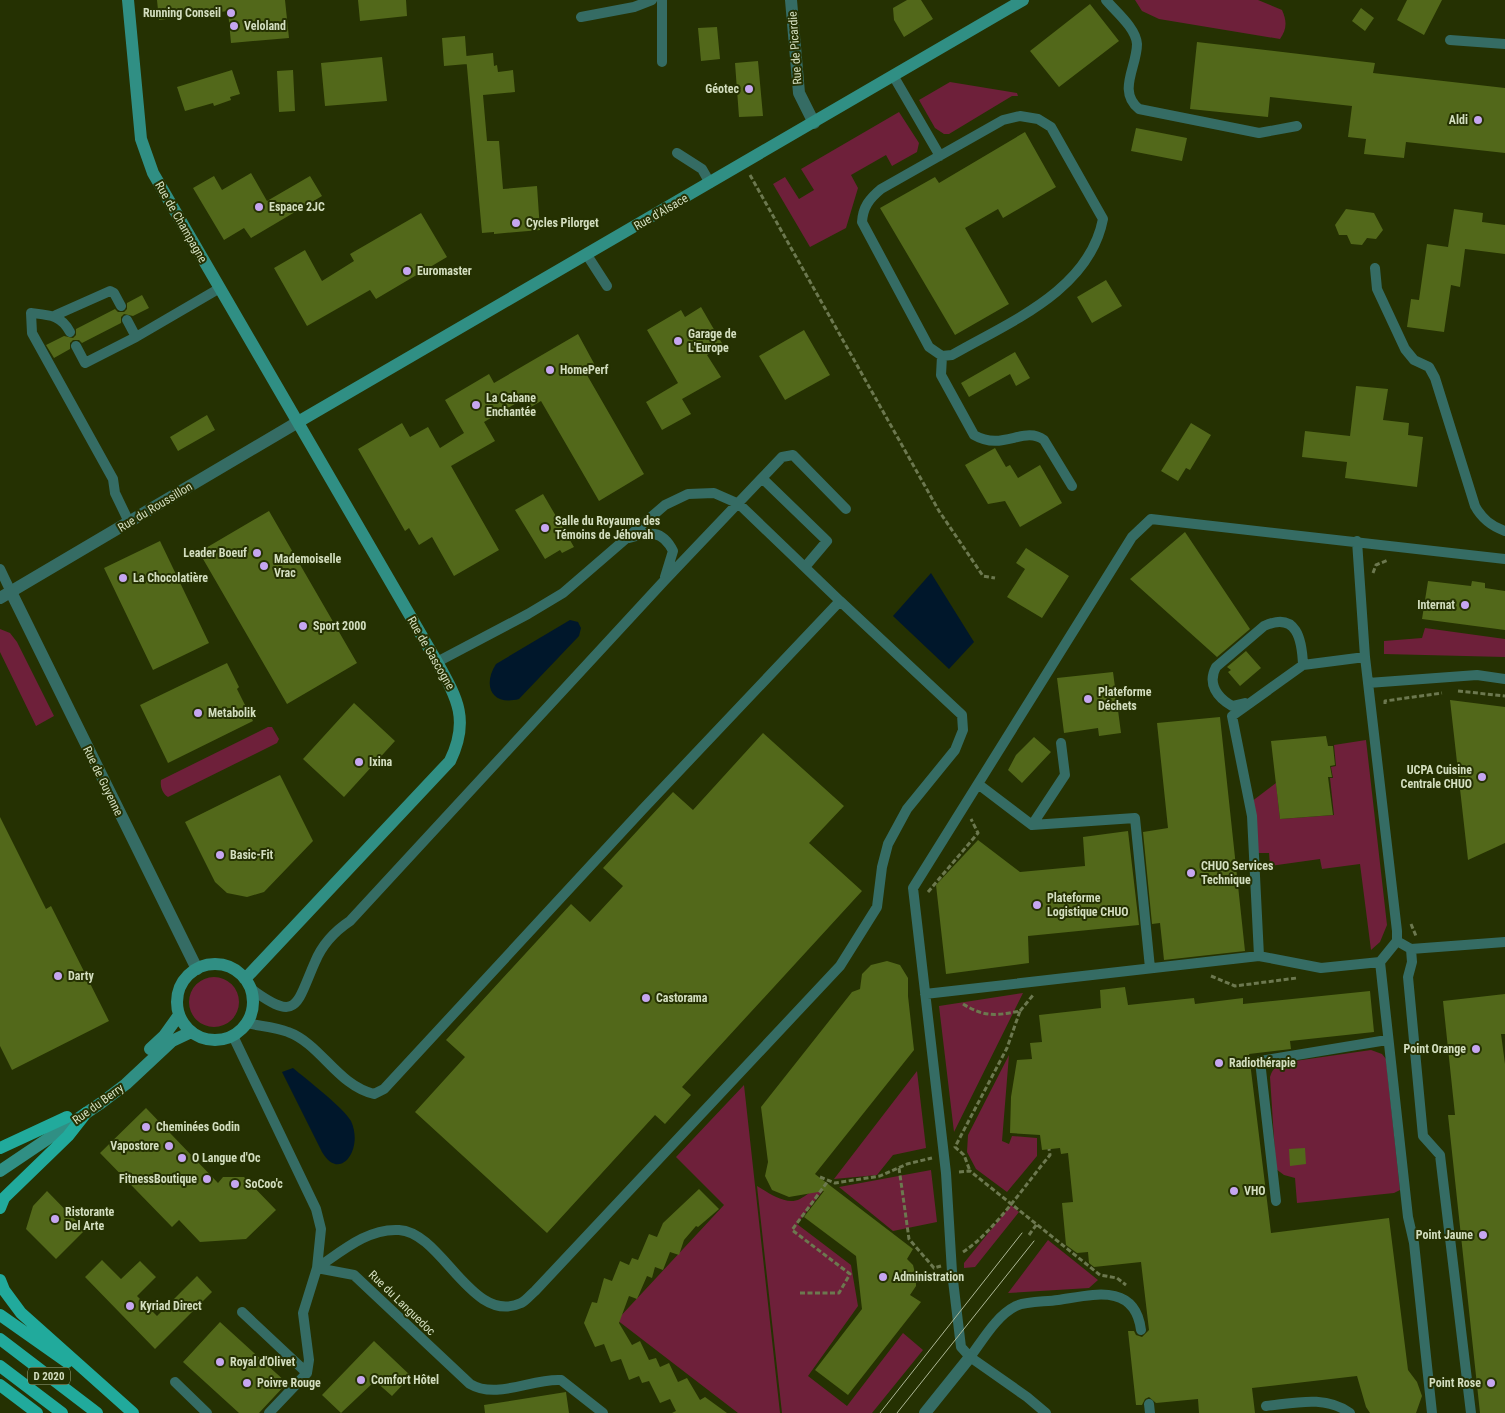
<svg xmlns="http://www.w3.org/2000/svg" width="1505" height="1413" font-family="'Roboto Condensed',sans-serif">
  <rect width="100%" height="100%" fill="#253102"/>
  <!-- green -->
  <path fill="#6e203a" d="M1135,0H1258L1282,10C1287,21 1287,29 1280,39L1159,19L1142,11Z
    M950,82L1017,93L1018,96H1012L949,134H944L935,128L919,100Z
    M899,112L919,143L917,152L892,166L886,155L851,175L858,188L846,228L810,247L773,184L785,177L799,199L814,190L801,169Z
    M1425,628L1505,639V657L1384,654V641L1422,638Z
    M0,629L10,633L17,642L54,716L36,726L0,652Z
    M268,727H272L279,739L277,743L168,797C162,793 160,786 161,780Z
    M1366,740L1387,925L1380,942L1371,950L1360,864L1322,869L1320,859L1270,866L1269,853H1257L1251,802L1276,783L1280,819L1334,815L1330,778H1333L1331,767L1336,766L1334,745Z
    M189 1002a25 25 0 1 1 50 0a25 25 0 1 1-50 0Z
    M1023,993L954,1132L939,1006Z
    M1371,1050L1382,1054L1386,1059L1400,1190L1394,1193L1297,1203L1295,1178L1284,1175L1276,1169L1270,1077C1273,1067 1278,1065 1288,1062Z
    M1009,1055L1002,1141L1009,1144L1012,1136L1037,1138V1156L1007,1192L976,1169L967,1152L968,1135Z
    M917,1071L926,1148L893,1155L877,1175L834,1179Z
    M744,1085L780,1413H738L617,1320L724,1205L676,1157Z
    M931,1170L937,1222L893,1231L839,1187Z
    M757,1186C769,1193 786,1206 800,1199C812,1192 809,1191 825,1188L797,1224L851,1265L858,1306L808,1376L847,1406L903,1333L923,1350L872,1413H782Z
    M1011,1205L1019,1212L975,1267L964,1268V1263Z
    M1048,1240L1098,1280L1089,1288L1008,1293Z"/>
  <!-- water -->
  <path fill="#00172b" d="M931,573L974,642L949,669L893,616Z
    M570,620L578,622L581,628L579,636L519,699C492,706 482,686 496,664Z
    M293,1068C306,1079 344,1108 351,1121C364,1149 340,1183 322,1152L282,1072Z"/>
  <!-- building -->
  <path fill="#52681a" d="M157,0H285L289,38L231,43L228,11L159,20Z
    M358,0H406L407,16L360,21Z
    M907,0H921L933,19L904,37L894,20L893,8Z
    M1407,0H1442L1424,35L1397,20Z
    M1090,4L1119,41L1059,87L1030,51Z
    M1361,8L1374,18L1365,31L1352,21Z
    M717,27L720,59L701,61L698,28Z
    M465,36L467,64L444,66L442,38Z
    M1197,42L1375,63L1373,73L1505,88V153L1406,142L1404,158L1364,154L1366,139L1348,137L1352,106L1270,97L1268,117L1190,109Z
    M493,53L494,66L497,65L498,72L513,70L515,92L483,95L487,141H499L503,189L537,186L540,230L494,234V232L482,233L466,56Z
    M382,57L387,101L325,106L321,63Z
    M758,61L763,116L739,117L735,63Z
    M232,70L240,94L230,97L231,100L214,106L213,103L185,111L177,87Z
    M293,70L295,111L279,112L277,71Z
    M1136,128L1187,138L1182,161L1131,151Z
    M1025,132L1056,187L1003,218L998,209L965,228L1009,304L955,335L880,208L935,177L939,183Z
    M251,173L267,201L310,176L322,196L251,238L244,228L224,240L193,188L214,176L222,190Z
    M1346,209L1374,213L1383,230L1376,239L1367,238L1362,245L1351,244L1347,235H1339L1335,225Z
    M1454,209L1483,213L1482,222L1505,225V254L1465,249L1460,287L1451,285L1444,332L1407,327L1411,299L1419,300L1427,244L1448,247Z
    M421,213L447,257L376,299L370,290L307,326L274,268L305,250L322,281L354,261L350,254Z
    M1106,280L1122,306L1092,323L1077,297Z
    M142,295L149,308L133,316L124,314L121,317V323L82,343L79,340H73L70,343V349L54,358L46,345L64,336L73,338L76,335V329L115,309L118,312H124L127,309V303Z
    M701,307L723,345L707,355L721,377L682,399L691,414L662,430L646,402L678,383L647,330L681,310L685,317Z
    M804,330L830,375L785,400L759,356Z
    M578,334L597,369L587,375L644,474L599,501L541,401L531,407L525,398L484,422L495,441L451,466L499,550L454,576L432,537L419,545L409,528L405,531L358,449L402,423L410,437L428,427L440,448L464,433L445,400L489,374L494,383Z
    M1015,352L1030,378L1016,386L1010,374L969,397L961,383Z
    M1356,386L1388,389L1383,420L1409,423L1408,435L1423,437L1417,487L1345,478L1347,462L1302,457L1305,431L1350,436Z
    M207,415L215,430L178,451L170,437Z
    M1191,423L1211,435L1190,470L1186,468L1178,481L1161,471Z
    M995,448L1006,467L1010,465L1018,478L1040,465L1062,503L1020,527L1005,501L988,504L965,465Z
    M543,494L574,547L562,553L560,550L545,559L515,510Z
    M269,511L357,663L287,704L199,552Z
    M1185,532L1250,629L1217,657L1130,579Z
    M160,541L209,643L153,670L104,568Z
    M1026,548L1069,576L1042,618L1007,597L1025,569L1016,563Z
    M1428,581L1471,586L1472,581L1485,583V588L1505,591V630L1422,619Z
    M1246,651L1261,668L1240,686L1228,672L1231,670L1227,667Z
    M227,663L239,687L237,689L253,721L168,763L140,705Z
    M1113,672L1121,733L1099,736L1098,728L1064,733L1057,678Z
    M1450,700L1505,707V843L1468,860Z
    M354,703L395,741L344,797L303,759Z
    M1220,717L1245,951L1164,960L1160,923L1152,924L1143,832L1168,828L1157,723Z
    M763,733L844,806L809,843L862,891L682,1087L691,1095L665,1124L655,1115L547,1233L415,1112L465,1057L446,1040L571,904L590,922L623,886L603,868L673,792L693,810Z
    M1326,736L1328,746H1333L1335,765L1330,766L1332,777H1328L1333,815L1280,819L1271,741Z
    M1034,737L1051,752L1022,783L1008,770L1016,755Z
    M280,775L313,841L264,892L247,897L227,893L215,882L185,822Z
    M0,817L46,909L51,906L109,1021L12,1070L0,1046Z
    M1128,831L1139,925L1028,936L1029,963L946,974L936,885L978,840L1020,872L1085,866L1083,837Z
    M887,961L900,965L908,978V996L914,1050L815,1174L913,1249L907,1259L913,1265L916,1277V1286L910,1295L921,1302L848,1395L815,1370L862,1309L856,1256L804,1217L824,1191L789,1197L772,1190L765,1176L768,1162L761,1107L852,992L860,989L862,974L871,965Z
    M1125,987L1128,1005L1194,998L1195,1004L1243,998V1004L1370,991L1374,1032L1290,1041L1291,1049L1249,1054L1271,1233L1389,1218L1408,1370L1417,1382L1422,1396L1416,1413H1370L1366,1407L1357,1376L1252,1388L1255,1413H1199L1198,1399L1156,1403L1149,1397L1145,1399L1142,1405H1136L1128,1331H1134L1136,1335L1142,1337L1149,1330L1141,1262L1094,1267L1089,1263L1088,1252L1077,1253L1066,1245L1062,1203L1073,1202L1068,1153L1061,1154L1060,1148L1042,1150L1040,1135L1010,1133L1011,1097L1017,1060L1032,1059L1030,1043L1042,1042L1039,1015L1101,1008L1100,990Z
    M1505,994V1034H1501L1505,1064V1413H1480L1448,1115H1455L1443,1001Z
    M146,1108L218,1183L223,1177H244L276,1210L246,1239L200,1242L179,1220L172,1227L100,1153Z
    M1305,1148L1306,1164L1290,1166L1289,1149Z
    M699,1189L719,1209L698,1227L696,1226L684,1240L679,1255L670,1252L663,1270L655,1267L652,1278L647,1276L637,1299L629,1296L619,1323L632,1345L640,1341L649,1360L656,1358L660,1367L669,1363L678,1382L687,1378L700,1400L705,1397L727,1413H672L676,1411L670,1399L660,1403L649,1381L642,1383L639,1376L629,1380L621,1359L611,1362L604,1344L595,1347L584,1323L592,1302L597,1303L604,1278L612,1281L620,1261L629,1265L632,1258L638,1260L649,1234L657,1237L663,1223Z
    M47,1191L85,1230L56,1259L26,1229L33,1206Z
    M102,1260L121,1279L140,1261L156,1277L137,1296L157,1316L197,1276L212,1292L155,1349L85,1277Z
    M220,1322L287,1383L259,1413H239L183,1362Z
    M374,1341L411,1376L392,1396L375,1381L341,1413L322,1395Z
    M566,1392L569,1413H485L484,1405Z"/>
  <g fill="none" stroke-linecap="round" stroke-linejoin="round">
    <!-- path -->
    <path stroke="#6c784f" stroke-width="3" stroke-dasharray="5 2.5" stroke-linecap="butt" d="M750,175L939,511L983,576L995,578
      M1373,573L1376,565L1388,560
      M1458,691L1505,696
      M1385,704V701L1442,693
      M928,892L978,833L971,819
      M1411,924L1416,936
      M1211,976L1235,986L1297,978
      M963,1004C984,1017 995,1016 1020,1011L1007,1048L955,1147L964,1155L970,1171
      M1020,1011L1034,994
      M899,1168L909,1239L934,1268L941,1266
      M959,1172L970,1171L1100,1275L1117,1278L1126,1285
      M820,1177L835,1183L880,1176L907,1164L932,1158
      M1029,1235L1037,1224
      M963,1252C994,1232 1025,1185 1050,1155L1049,1149
      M800,1293H839L850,1274L792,1230L828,1181"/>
    <!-- lane -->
    <path stroke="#356c64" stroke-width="10" d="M1106,0C1116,12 1136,28 1137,44C1137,67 1117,91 1139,109L1259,133L1297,126
      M581,17L634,7L652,0
      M1450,40L1505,44
      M662,62V0
      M894,77L940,156
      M1020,116L1038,119L1051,127L1103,219C1089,291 1009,322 952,355L942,356L929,347L862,222C863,207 869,199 881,189L1003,120Z
      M677,153L702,169L710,183
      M587,255L607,286
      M1375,268L1377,289L1405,349L1414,360L1429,367L1435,378L1475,506C1482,519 1491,526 1505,531
      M56,315L110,291L114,293L121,306
      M127,320L136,337L220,288
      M70,332C61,315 50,315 31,313L32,333L113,479L115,493L129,522
      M76,346L85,363L136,337
      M942,356L941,375L974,435C1003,452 1024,425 1044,440L1072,486
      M762,478L782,457L793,455L846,509
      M629,538C649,532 662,529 673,551L665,577
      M1357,541L1365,657L1397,931V941L1380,962L1408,1217L1414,1243L1432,1413
      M0,569L11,592
      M1368,683L1477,675L1505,679
      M1245,703L1232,706C1217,697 1207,684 1216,667L1264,626C1297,611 1302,640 1303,665
      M978,784L1032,825L1135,818L1150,968
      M1032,825L1065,775L1061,743
      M1397,941L1411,949L1505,942
      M1411,949L1412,962L1408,977L1423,1136L1440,1155L1471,1413
      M1259,956L1252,816L1232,716L1303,665L1365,657
      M250,988C298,1024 296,1005 315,962C322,945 335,931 350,921L664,581L762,478L827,541L805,567
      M925,994L1259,956L1321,968L1380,962
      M246,1023C259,1026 276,1027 288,1032C321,1044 337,1085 374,1094L384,1089L643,809L840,601L739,504L714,493L688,494L665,505L563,593L528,614L437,662
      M233,1036L316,1209L321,1229L317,1268L303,1313L309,1360L307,1373L269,1413
      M1276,1201L1260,1061L1387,1040
      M317,1268C342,1251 368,1228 399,1230C442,1232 472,1326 521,1303C526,1301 531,1294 535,1291L840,966L877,907L882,867L888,844L907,809L955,750L963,730L962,715L840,601
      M317,1268L354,1275L470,1384C497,1400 532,1378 561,1380L603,1413
      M242,1312L307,1373
      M970,1357C983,1340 996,1316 1016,1306C1027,1301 1045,1302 1058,1300C1092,1295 1135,1282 1141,1330
      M175,1382L207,1413
      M1149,1404L1150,1413
      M1266,1406C1295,1403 1325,1395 1350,1413
      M1046,1413L1027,1397L970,1357L961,1347L952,1272L946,1173L913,888L1132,537L1151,519L1505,559"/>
    <!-- street -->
    <path stroke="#356c64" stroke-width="12" d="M791,0L799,93L814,123
      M11,592L197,969
      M0,598L298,422
      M925,1413L970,1357"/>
    <!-- secondary -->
    <path stroke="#308f84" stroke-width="12" d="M128,0L141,139L153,173L437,662C457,698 470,720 450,761L245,979
      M298,422L1023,0
      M177 1002a38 38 0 1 1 76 0a38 38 0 1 1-76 0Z
      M150,1049L164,1036L179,1015
      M0,1171L101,1103L126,1084L172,1041L191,1032"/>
    <!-- primary -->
    <path stroke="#21aa9c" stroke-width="12" d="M0,1148L67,1117
      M0,1208L4,1198L68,1136L86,1113
      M0,1280L4,1290L21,1313L133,1413
      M0,1315L67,1362
      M0,1339L97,1413
      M0,1366L62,1413
      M0,1385L37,1413"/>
    <!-- tram -->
    <path stroke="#adb896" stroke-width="1" d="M880,1413L1022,1233
      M897,1413L1034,1241"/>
  </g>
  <!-- markers -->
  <g fill="#c6a6f0" stroke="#253102" stroke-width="2">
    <circle cx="231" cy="13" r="5"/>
    <circle cx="234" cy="26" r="5"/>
    <circle cx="749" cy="89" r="5"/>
    <circle cx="1478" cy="120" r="5"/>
    <circle cx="259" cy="207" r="5"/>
    <circle cx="516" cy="223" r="5"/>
    <circle cx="407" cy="271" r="5"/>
    <circle cx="678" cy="341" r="5"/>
    <circle cx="550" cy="370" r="5"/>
    <circle cx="476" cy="405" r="5"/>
    <circle cx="545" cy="528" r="5"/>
    <circle cx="257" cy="553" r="5"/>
    <circle cx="264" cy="566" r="5"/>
    <circle cx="123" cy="578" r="5"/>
    <circle cx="1465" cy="605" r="5"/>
    <circle cx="303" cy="626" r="5"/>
    <circle cx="1088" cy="699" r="5"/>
    <circle cx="198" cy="713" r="5"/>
    <circle cx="359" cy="762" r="5"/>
    <circle cx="1482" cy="777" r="5"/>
    <circle cx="220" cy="855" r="5"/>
    <circle cx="1191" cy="873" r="5"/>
    <circle cx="1037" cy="905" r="5"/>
    <circle cx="58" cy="976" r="5"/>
    <circle cx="646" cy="998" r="5"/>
    <circle cx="1476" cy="1049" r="5"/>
    <circle cx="1219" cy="1063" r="5"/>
    <circle cx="146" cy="1127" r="5"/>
    <circle cx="169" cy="1146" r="5"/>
    <circle cx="182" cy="1158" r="5"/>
    <circle cx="207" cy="1179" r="5"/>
    <circle cx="235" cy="1184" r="5"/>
    <circle cx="1234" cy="1191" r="5"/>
    <circle cx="55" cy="1219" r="5"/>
    <circle cx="1483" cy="1235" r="5"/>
    <circle cx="883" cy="1277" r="5"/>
    <circle cx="130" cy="1306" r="5"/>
    <circle cx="220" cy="1362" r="5"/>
    <circle cx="361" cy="1380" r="5"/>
    <circle cx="247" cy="1383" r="5"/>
    <circle cx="1491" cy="1383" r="5"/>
  </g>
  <g text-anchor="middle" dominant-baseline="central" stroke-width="4" stroke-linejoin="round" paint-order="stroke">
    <!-- shield labels -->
    <rect fill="#253102" stroke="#9faa86" stroke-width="1" x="28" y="1367.5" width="42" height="17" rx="4"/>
    <g font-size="11" font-weight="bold" fill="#d3debf">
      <text x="49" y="1376">D 2020</text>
    </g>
    <!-- poi labels -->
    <g font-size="12" font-weight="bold" fill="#d3debf" stroke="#253102" text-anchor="start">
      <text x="221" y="13" text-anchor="end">Running Conseil</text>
      <text x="244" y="26">Veloland</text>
      <text x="739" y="89" text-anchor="end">Géotec</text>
      <text x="1468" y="120" text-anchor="end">Aldi</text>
      <text x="269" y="207">Espace 2JC</text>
      <text x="526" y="223">Cycles Pilorget</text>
      <text x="417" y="271">Euromaster</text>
      <text x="688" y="334">Garage de<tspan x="688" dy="14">L'Europe</tspan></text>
      <text x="560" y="370">HomePerf</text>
      <text x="486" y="398">La Cabane<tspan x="486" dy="14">Enchantée</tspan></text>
      <text x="555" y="521">Salle du Royaume des<tspan x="555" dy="14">Témoins de Jéhovah</tspan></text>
      <text x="247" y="553" text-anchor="end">Leader Boeuf</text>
      <text x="274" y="559">Mademoiselle<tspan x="274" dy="14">Vrac</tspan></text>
      <text x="133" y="578">La Chocolatière</text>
      <text x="1455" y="605" text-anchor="end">Internat</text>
      <text x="313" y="626">Sport 2000</text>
      <text x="1098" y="692">Plateforme<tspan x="1098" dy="14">Déchets</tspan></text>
      <text x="208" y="713">Metabolik</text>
      <text x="369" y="762">Ixina</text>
      <text x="1472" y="770" text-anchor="end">UCPA Cuisine<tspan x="1472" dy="14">Centrale CHUO</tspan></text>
      <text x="230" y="855">Basic-Fit</text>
      <text x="1201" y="866">CHUO Services<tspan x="1201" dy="14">Technique</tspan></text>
      <text x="1047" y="898">Plateforme<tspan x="1047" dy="14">Logistique CHUO</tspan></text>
      <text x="68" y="976">Darty</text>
      <text x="656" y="998">Castorama</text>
      <text x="1466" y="1049" text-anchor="end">Point Orange</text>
      <text x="1229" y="1063">Radiothérapie</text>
      <text x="156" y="1127">Cheminées Godin</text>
      <text x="159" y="1146" text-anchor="end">Vapostore</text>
      <text x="192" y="1158">O Langue d'Oc</text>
      <text x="197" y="1179" text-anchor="end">FitnessBoutique</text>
      <text x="245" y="1184">SoCoo'c</text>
      <text x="1244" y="1191">VHO</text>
      <text x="65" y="1212">Ristorante<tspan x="65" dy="14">Del Arte</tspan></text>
      <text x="1473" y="1235" text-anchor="end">Point Jaune</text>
      <text x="893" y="1277">Administration</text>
      <text x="140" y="1306">Kyriad Direct</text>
      <text x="230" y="1362">Royal d'Olivet</text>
      <text x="371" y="1380">Comfort Hôtel</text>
      <text x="257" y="1383">Poivre Rouge</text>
      <text x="1481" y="1383" text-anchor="end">Point Rose</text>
    </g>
    <!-- street labels -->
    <g font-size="12" fill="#d3debf" stroke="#253102">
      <text transform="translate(795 48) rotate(-94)">Rue de Picardie</text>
      <text transform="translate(661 212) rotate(-30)">Rue d'Alsace</text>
      <text transform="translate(181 222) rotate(60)">Rue de Champagne</text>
      <text transform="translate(155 507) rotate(-31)">Rue du Roussillon</text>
      <text transform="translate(431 653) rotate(60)">Rue de Gascogne</text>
      <text transform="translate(103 781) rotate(64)">Rue de Guyenne</text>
      <text transform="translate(98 1104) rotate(-36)">Rue du Berry</text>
      <text transform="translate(402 1303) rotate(44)">Rue du Languedoc</text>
    </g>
  </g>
</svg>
